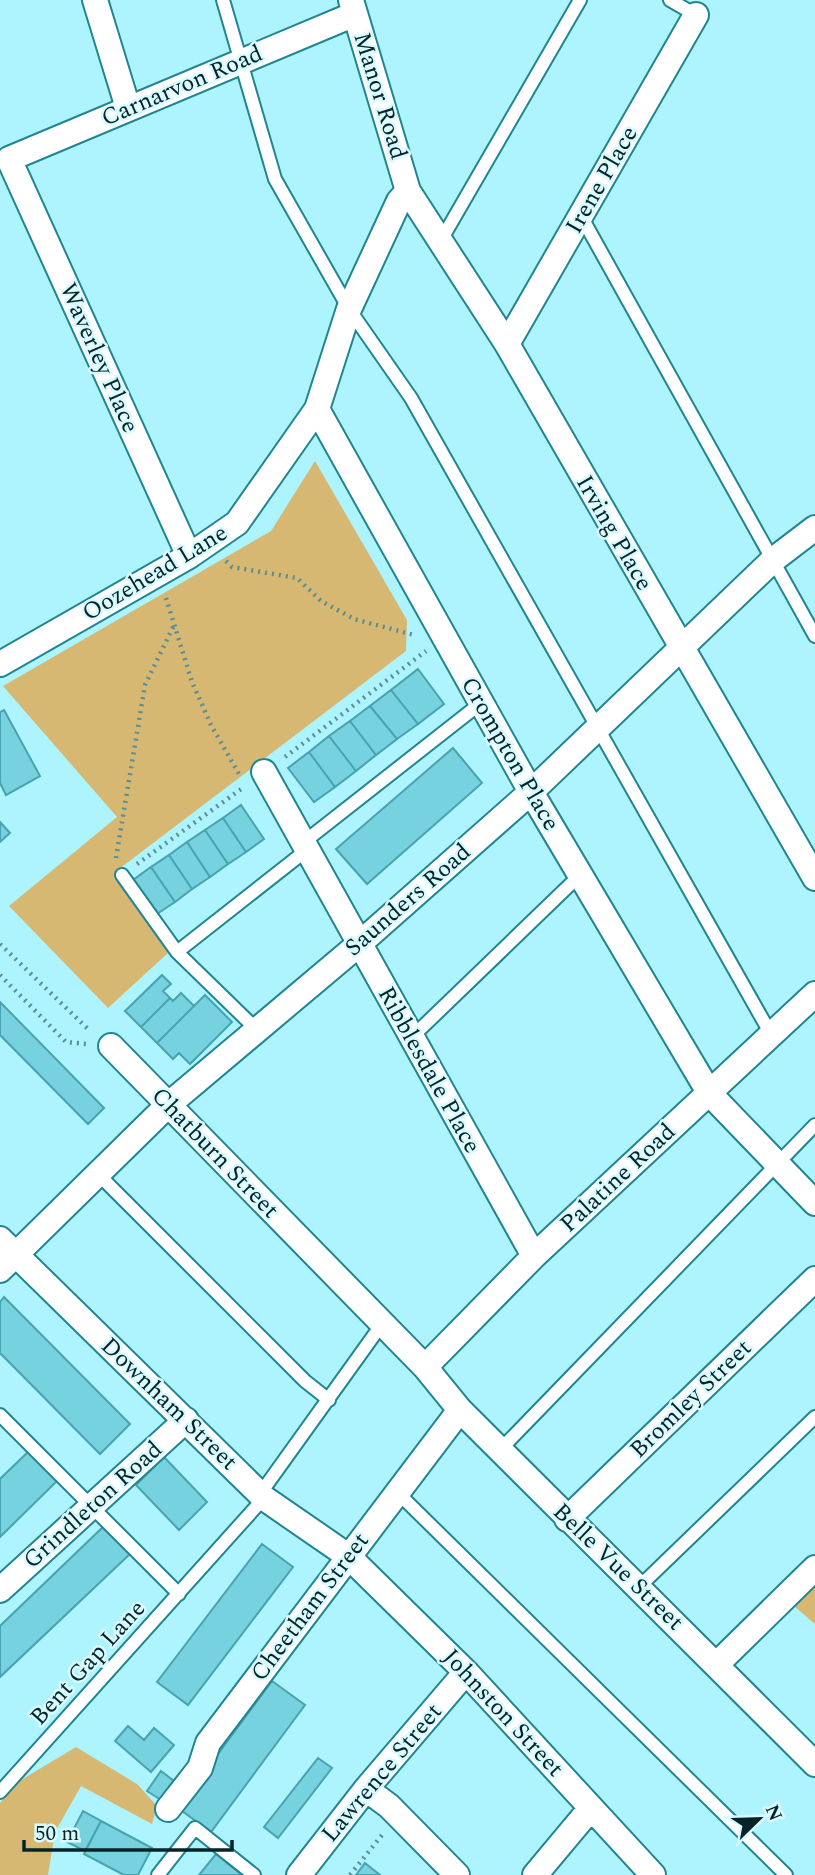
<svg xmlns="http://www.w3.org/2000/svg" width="815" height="1875" font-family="Spectral,serif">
  <rect width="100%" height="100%" fill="#adf4fe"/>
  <!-- green -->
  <path fill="#d6b873" d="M315,461L407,620L406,651L115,872L168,953L108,1008L9,906L117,817L3,686L271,531Z
    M815,1584V1624L794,1606Z
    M76,1747L137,1784L157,1806L152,1824L81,1786L55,1832L48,1875H0V1803L16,1783Z"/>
  <!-- building -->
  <path fill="#77d2df" stroke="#46a3af" stroke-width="2" d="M418,669L444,704L418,724L391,690Z
    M391,690L418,724L397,739L370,706Z
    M370,706L397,739L376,755L350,721Z
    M4,710L40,776L6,795L0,783V712Z
    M350,721L376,755L356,771L329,736Z
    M329,736L356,771L335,787L309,752Z
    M453,748L482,783L367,884L336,849Z
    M309,752L335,787L314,802L288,768Z
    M241,805L264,839L246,852L223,818Z
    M223,818L246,852L228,864L205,830Z
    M0,822L10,833L0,842Z
    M205,830L228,864L210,877L187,842Z
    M187,842L210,877L192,889L169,855Z
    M169,855L192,889L175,902L151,867Z
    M151,867L175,902L157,914L133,880Z
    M162,975L171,984L163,991L170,998L141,1027L125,1011Z
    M181,993L194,1006L157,1043L141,1027L170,998L173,1001Z
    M205,995L232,1022L190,1064L179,1053L173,1059L157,1043Z
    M0,1002L104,1108L88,1124L0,1035Z
    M4,1297L130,1424L100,1454L0,1353V1302Z
    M29,1451L57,1481L0,1537V1479Z
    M164,1457L207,1502L179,1530L136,1485Z
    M104,1526L130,1554L0,1677V1626Z
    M262,1544L293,1567L188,1705L157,1682Z
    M272,1681L305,1705L211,1832L178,1808Z
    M128,1726L144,1740L154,1728L174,1745L151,1772L115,1741Z
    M318,1758L332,1768L278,1838L264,1827Z
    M161,1771L174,1781L161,1800L147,1791Z
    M83,1811L101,1821L85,1851L67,1842Z
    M101,1821L152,1848L138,1875H124L84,1854Z
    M216,1854L242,1875H199Z
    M365,1863L380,1875H356Z"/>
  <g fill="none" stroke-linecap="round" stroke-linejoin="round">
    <!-- service casing -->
    <g stroke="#218591" stroke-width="16">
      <path id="service" d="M223,0L275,179L349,309L411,398L772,1036
        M670,0L696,15
        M581,216L815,636
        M440,242L580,0
        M304,842L481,703
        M122,875L177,952L257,1030
        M177,952L308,849
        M411,1038L580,875
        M98,1174L305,1381L329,1400
        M0,1415L179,1594
        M500,1450L815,1125
        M397,1492L786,1875
        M260,1494L382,1324
        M639,1587L815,1417
        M0,1792L264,1498
        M158,1875L195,1828L254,1875"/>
    </g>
    <!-- minor casing -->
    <g stroke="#218591" stroke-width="28">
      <path id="minor" d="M95,0L128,108
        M351,0L408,191L507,344L815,878
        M507,344L696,15
        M317,409L531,792L710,1094L815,1203
        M189,556L9,159L355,14
        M0,664L189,556L237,523L317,409L349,309L399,201L408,191
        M264,772L534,1256
        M111,1046L425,1367L460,1410L815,1764
        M0,1239L264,1498L348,1556L466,1672L653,1875
        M0,1270L168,1105L358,945L531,792L773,560L815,528
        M425,1367L534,1256L815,994
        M567,1519L815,1279
        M0,1590L186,1420
        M717,1664L815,1568
        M366,1789L389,1806L457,1875
        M168,1809L200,1768L208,1743L460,1410
        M299,1875L366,1789L466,1672
        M535,1875L591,1808"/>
    </g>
    <!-- path -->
    <path stroke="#5a8d94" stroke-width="4.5" stroke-dasharray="2 5" stroke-linecap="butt" d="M226,561L232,567L297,578L321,601L354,619L414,635
      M166,598L192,682L211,725L239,774
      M285,757L426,651
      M116,858L145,685L175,623
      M137,864L244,787
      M0,944L90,1031
      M0,975L66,1042L86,1044
      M350,1875L382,1835"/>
    <!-- service -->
    <use href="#service" stroke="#fff" stroke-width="12"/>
    <!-- minor -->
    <use href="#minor" stroke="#fff" stroke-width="24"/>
  </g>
  <g text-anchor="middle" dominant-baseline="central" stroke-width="5" stroke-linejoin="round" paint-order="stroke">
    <!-- street labels -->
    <g font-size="24" fill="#062428" stroke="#d9faff">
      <text transform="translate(182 86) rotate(-23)">Carnarvon Road</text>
      <text transform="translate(380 96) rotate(73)">Manor Road</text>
      <text transform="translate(602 180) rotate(-60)">Irene Place</text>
      <text transform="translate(99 358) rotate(66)">Waverley Place</text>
      <text transform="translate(614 533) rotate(60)">Irving Place</text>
      <text transform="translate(155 573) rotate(-31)">Oozehead Lane</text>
      <text transform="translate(510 754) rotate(60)">Crompton Place</text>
      <text transform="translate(408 900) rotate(-41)">Saunders Road</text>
      <text transform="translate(429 1070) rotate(61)">Ribblesdale Place</text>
      <text transform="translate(215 1153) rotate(46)">Chatburn Street</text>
      <text transform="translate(618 1178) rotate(-43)">Palatine Road</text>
      <text transform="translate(691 1399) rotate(-44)">Bromley Street</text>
      <text transform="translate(169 1404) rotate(44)">Downham Street</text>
      <text transform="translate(93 1505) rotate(-42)">Grindleton Road</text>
      <text transform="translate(618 1567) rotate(44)">Belle Vue Street</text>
      <text transform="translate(310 1607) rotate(-53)">Cheetham Street</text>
      <text transform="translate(88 1663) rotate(-48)">Bent Gap Lane</text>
      <text transform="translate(503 1713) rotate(47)">Johnston Street</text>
      <text transform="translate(382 1773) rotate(-50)">Lawrence Street</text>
    </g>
  </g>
  <!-- north arrow -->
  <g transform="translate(759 1819) rotate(67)" stroke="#d9faff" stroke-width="5" paint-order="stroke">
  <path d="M0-5L12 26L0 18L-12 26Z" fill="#062428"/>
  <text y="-10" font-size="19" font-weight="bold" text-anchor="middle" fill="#062428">N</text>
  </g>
  <!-- scale -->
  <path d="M24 1840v10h208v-10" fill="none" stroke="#062428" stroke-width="3.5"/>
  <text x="35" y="1840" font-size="21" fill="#062428" stroke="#d9faff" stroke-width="5" paint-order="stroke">50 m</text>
</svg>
